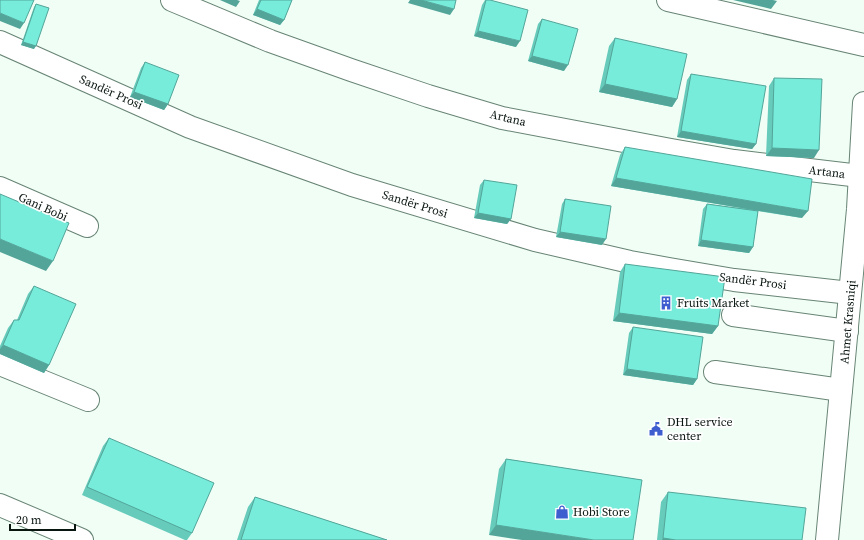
<svg xmlns="http://www.w3.org/2000/svg" width="864" height="540" font-family="'Source Serif 4',serif">
  <rect width="100%" height="100%" fill="#f1fef6"/>
  <g fill="none" stroke-linecap="round" stroke-linejoin="round">
    <!-- minor casing -->
    <g stroke="#678474" stroke-width="24">
      <path id="minor" d="M172,0L270,41L351,70L428,96L502,118L671,150L734,161L860,176
        M668,0L864,45
        M0,42L190,127L352,185L535,240L630,262L669,269L734,280L850,293
        M0,188L87,226
        M733,315L847,331
        M0,364L88,400
        M715,372L841,390
        M0,505L82,540"/>
    </g>
    <!-- major casing -->
    <g stroke="#678474" stroke-width="24">
      <path id="major" d="M827,540L858,209L864,103"/>
    </g>
    <!-- minor -->
    <use href="#minor" stroke="#fff" stroke-width="22"/>
    <!-- major -->
    <use href="#major" stroke="#fff" stroke-width="22"/>
  </g>
  <!-- wall -->
  <path fill="#66cbbb" d="M259,0H292L284,20L280,25L253,15Z
    M485,0H490L516,47L474,36L482,5Z
    M36,4L34,49L21,45L34,7Z
    M542,19L564,71L528,61L538,24Z
    M615,38L677,99L672,107L599,92L609,46Z
    M145,62L168,104L164,110L130,97L141,68Z
    M691,74L756,144L752,149L677,137L687,80Z
    M774,78L814,158L766,156L769,86Z
    M625,147L802,218L758,211L753,247L749,253L698,246L703,209L707,204L746,209L611,186L620,155Z
    M484,180L511,219L507,224L474,218L480,185Z
    M565,199L602,245L556,237L562,204Z
    M625,264L718,326L712,334L613,321L620,272Z
    M34,286L49,365L44,373L0,354V346L8,328L14,320H17L28,294Z
    M633,327L697,379L693,385L623,375L629,333Z
    M109,438L192,533L187,540H185L82,495L103,446Z
    M506,459L642,480L489,535L499,469Z
    M668,492L802,540H657L661,502Z
    M255,497L387,540H237L248,507Z"/>
  <!-- shaded-wall -->
  <path fill="#53a599" d="M220,0H237L240,1L236,7Z
    M410,0H421L454,9L450,15L408,3Z
    M733,0H773L777,1L771,9Z
    M257,9L284,20L280,25L253,15Z
    M0,13L24,23L20,29L0,21Z
    M478,31L520,41L516,47L474,36Z
    M23,42L36,46L34,49L21,45Z
    M532,56L568,65L564,71L528,61Z
    M605,84L677,99L672,107L599,92Z
    M134,92L168,104L164,110L130,97Z
    M681,131L756,144L752,149L677,137Z
    M772,148L819,150L814,158L766,156Z
    M616,178L808,211L802,218L611,186Z
    M478,213L511,219L507,224L474,218Z
    M560,232L606,239L602,245L556,237Z
    M0,239L53,261L46,271L0,252Z
    M701,240L753,247L749,253L698,246Z
    M619,313L718,326L712,334L613,321Z
    M3,345L49,365L44,373L0,354V349Z
    M627,369L697,379L693,385L623,375Z
    M496,525L594,540H522L489,535Z
    M663,538L676,540H662Z"/>
  <!-- building -->
  <path fill="#77ecda" stroke="#53a599" d="M0,0H34L24,23L0,13Z
    M261,0H292L284,20L257,9Z
    M421,0H456L454,9Z
    M486,0H490L528,10L520,41L478,31Z
    M36,4L49,8L36,46L23,42Z
    M542,19L578,29L568,65L532,56Z
    M615,38L687,54L677,99L605,84Z
    M145,62L179,75L168,104L134,92Z
    M691,74L766,86L756,144L681,131Z
    M774,78L822,79L819,150L772,148Z
    M625,147L812,179L808,211L616,178Z
    M484,180L517,185L511,219L478,213Z
    M0,194L69,223L53,261L0,239Z
    M565,199L611,206L606,239L560,232Z
    M707,204L758,211L753,247L701,240Z
    M625,264L725,277L718,326L619,313Z
    M34,286L76,304L49,365L3,345L14,320H19Z
    M633,327L703,337L697,379L627,369Z
    M109,438L214,483L192,533L87,487Z
    M506,459L642,480L633,540H594L496,525Z
    M668,492L806,508L802,540H676L663,538Z
    M255,497L387,540H241Z"/>
  <!-- icons -->
  <defs>
    <g id="building-bare" transform="scale(1.08)"><path d="M-4-6H4V6H1V3H-1V6H-4ZM-2.5-4.3h1.7v1.8h-1.7ZM.8-4.3h1.7v1.8H.8ZM-2.5-1h1.7V.8h-1.7ZM.8-1h1.7V.8H.8Z" fill="#3e5ed0" stroke="#fff" stroke-width="2.5" paint-order="stroke"/></g>
    <g id="civic-bare" transform="scale(1.08)"><path d="M-.6-6.5H3V-4.5H.6V-3L4-1V1h2V6H-6V1h2V-1L-.6-3ZM-1.2 2.5V6h2.4V2.5Z" fill="#3e5ed0" stroke="#fff" stroke-width="2.5" paint-order="stroke"/></g>
    <g id="shop-bare" transform="scale(1.08)"><path d="M-5-2.5h2.3a2.7 3.5 0 0 1 5.4 0H5L5.5 6h-11ZM-1.5-2.5h3a1.5 2.3 0 0 0-3 0Z" fill="#3e5ed0" stroke="#fff" stroke-width="2.5" paint-order="stroke"/></g>
  </defs>
  <g fill-rule="evenodd">
    <use href="#building-bare" x="666" y="303"/>
    <use href="#civic-bare" x="656" y="429"/>
    <use href="#shop-bare" x="562" y="512"/>
  </g>
  <g text-anchor="middle" dominant-baseline="central" stroke-width="3.5" stroke-linejoin="round" paint-order="stroke">
    <!-- street labels -->
    <g font-size="12" fill="#09150f" stroke="#fff">
      <text transform="translate(111 92) rotate(24)">Sandër Prosi</text>
      <text transform="translate(508 118) rotate(13)">Artana</text>
      <text transform="translate(827 172) rotate(7)">Artana</text>
      <text transform="translate(415 204) rotate(17)">Sandër Prosi</text>
      <text transform="translate(43 207) rotate(24)">Gani Bobi</text>
      <text transform="translate(753 281) rotate(7)">Sandër Prosi</text>
      <text transform="translate(848 322) rotate(-85)">Ahmet Krasniqi</text>
    </g>
    <!-- poi labels -->
    <g font-size="12" fill="#09150f" stroke="#fff" text-anchor="start">
      <text x="677" y="303">Fruits Market</text>
      <text x="667" y="422">DHL service<tspan x="667" dy="14">center</tspan></text>
      <text x="573" y="512">Hobi Store</text>
    </g>
  </g>
  <!-- scale -->
  <path d="M10 524v6h65v-6" fill="none" stroke="#09150f" stroke-width="2"/>
  <text x="16" y="524" font-size="12" fill="#09150f" stroke="#ffffff" stroke-width="3" paint-order="stroke">20 m</text>
</svg>
